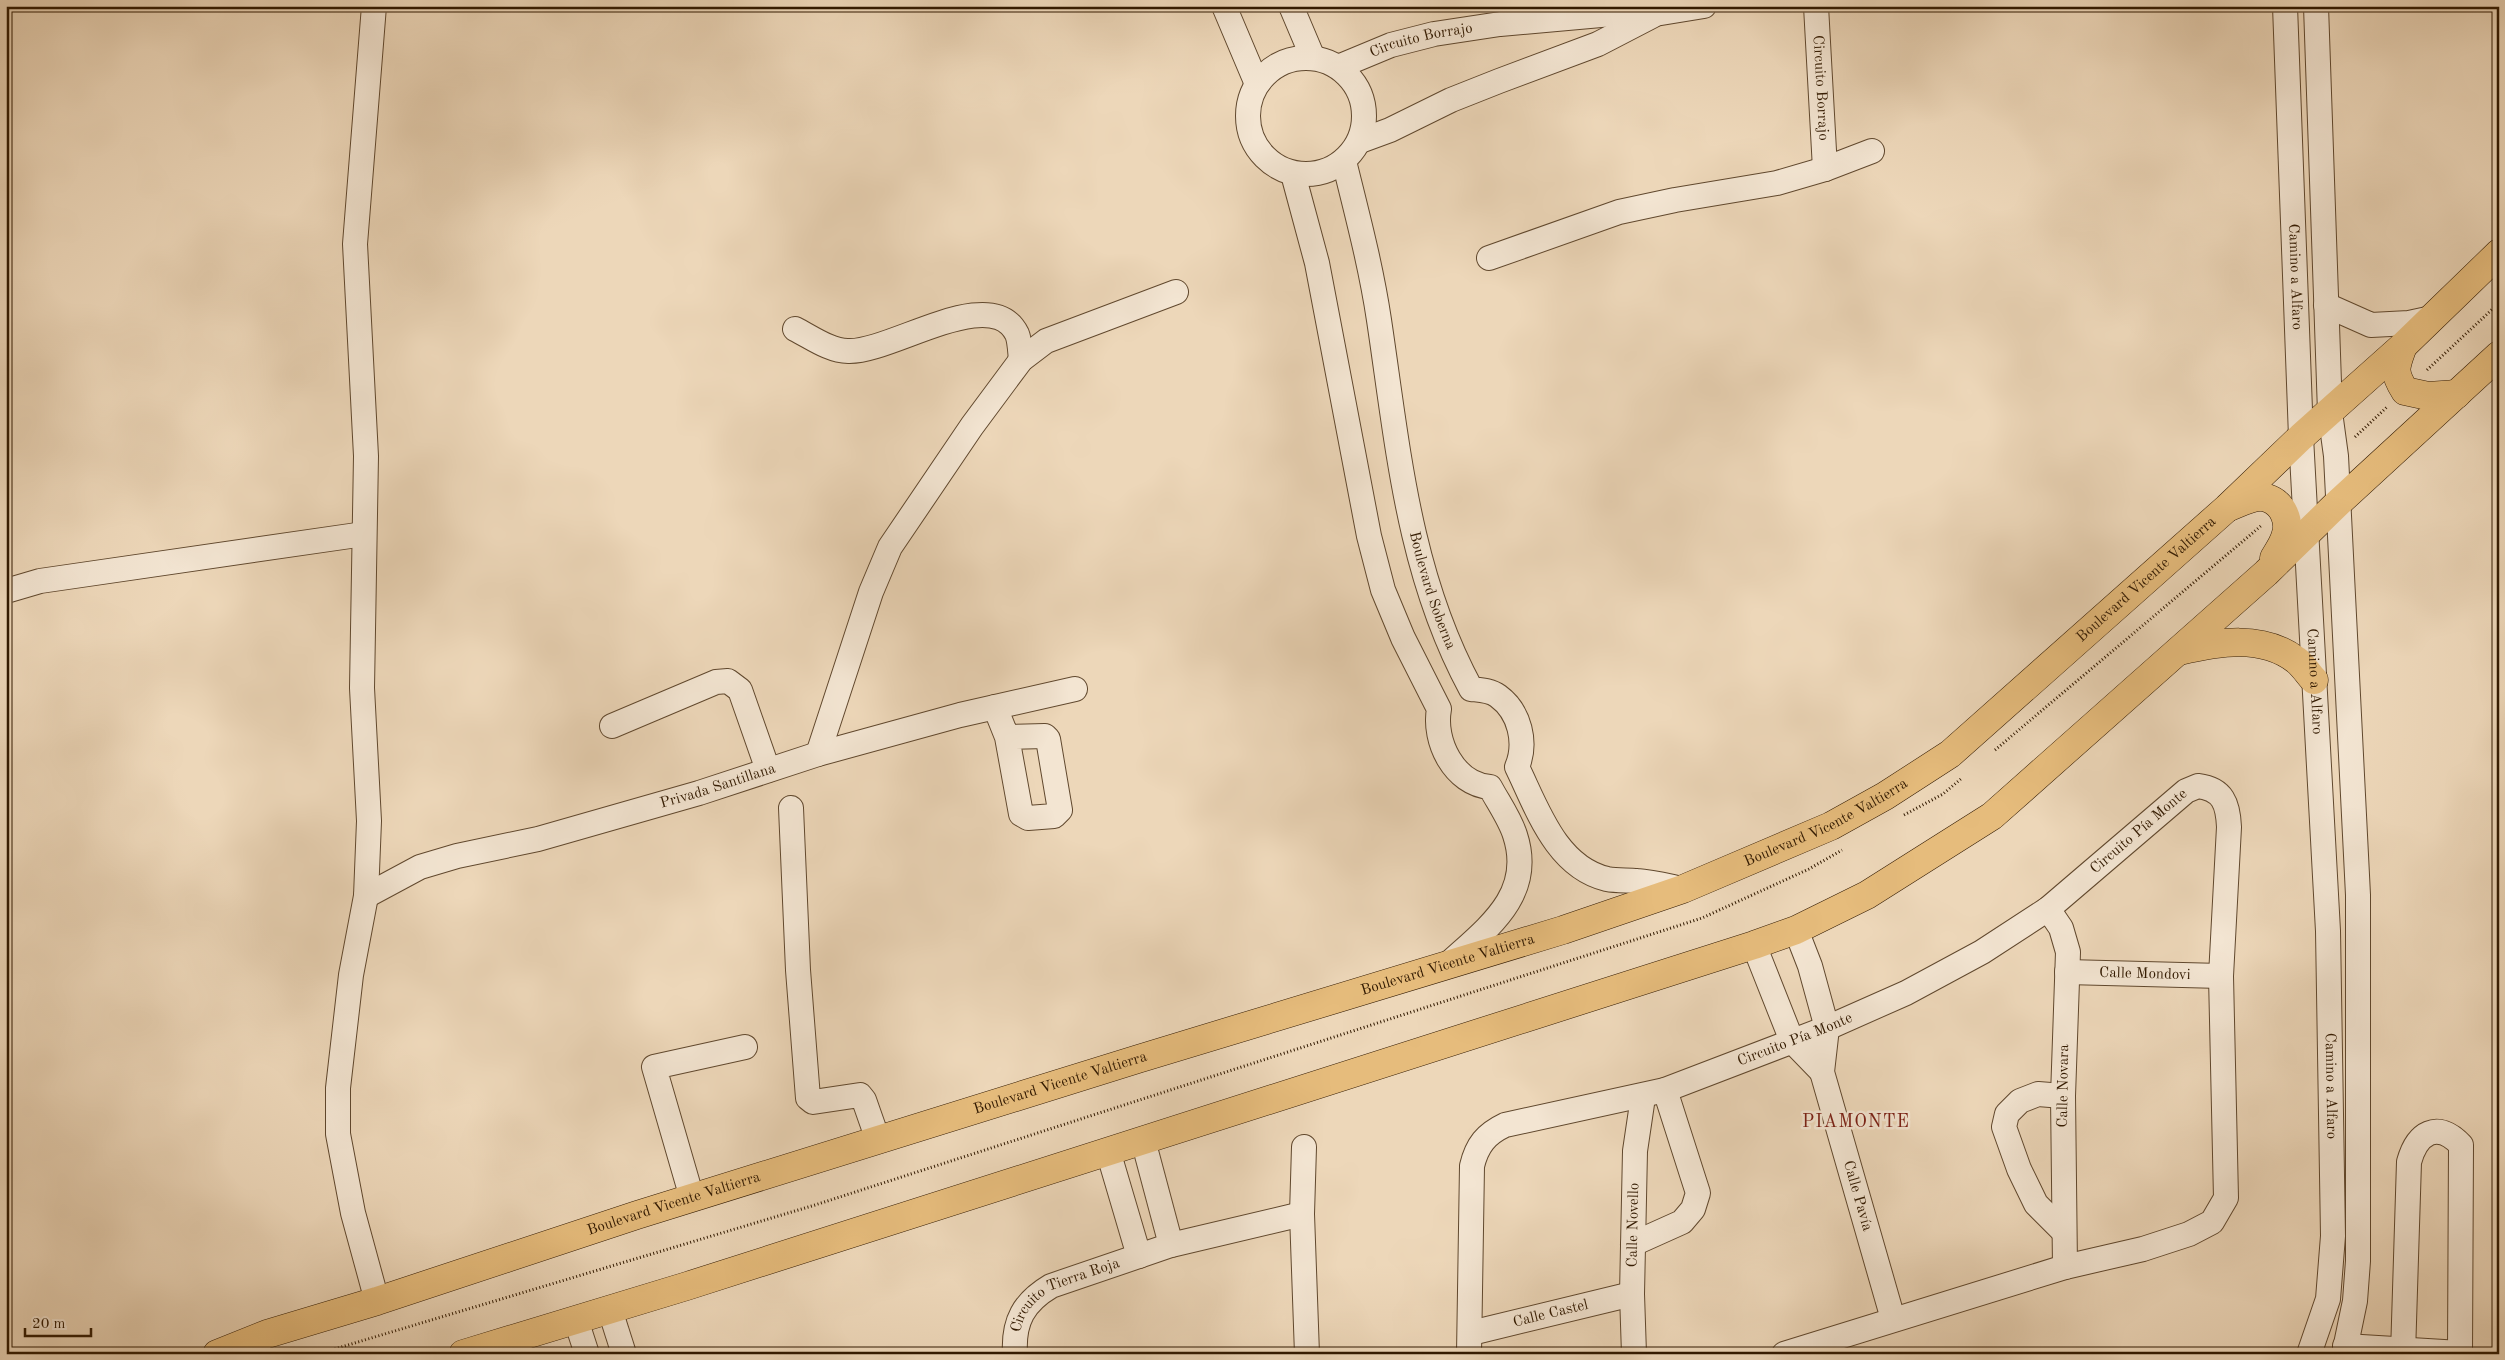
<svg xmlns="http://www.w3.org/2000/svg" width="2505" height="1360" font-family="'Old Standard TT',serif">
  <rect width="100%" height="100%" fill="#edd7b9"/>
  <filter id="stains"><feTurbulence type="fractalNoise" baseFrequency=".004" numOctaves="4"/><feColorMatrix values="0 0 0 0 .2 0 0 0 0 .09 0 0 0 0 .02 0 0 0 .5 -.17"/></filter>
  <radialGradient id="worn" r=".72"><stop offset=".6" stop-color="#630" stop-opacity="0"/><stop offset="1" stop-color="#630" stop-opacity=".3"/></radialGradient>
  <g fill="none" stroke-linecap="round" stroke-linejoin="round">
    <!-- minor casing -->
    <g stroke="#60482e" stroke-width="26">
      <g id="minor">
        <path d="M374,6L355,244L366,456L362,688L369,821L366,896L351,975L338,1088V1134L353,1213L377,1301"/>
        <path d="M1224,6L1257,84"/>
        <path d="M1291,6L1313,58"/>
        <path id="s1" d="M1816,6L1825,169"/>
        <path id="s2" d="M2285,6L2301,437L2328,931L2333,1236L2328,1299L2309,1354"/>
        <path d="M2316,6L2330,412L2336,456L2358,895V1261L2355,1301L2344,1354"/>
        <circle cx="1306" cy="116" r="58"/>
        <path id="s3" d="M1338,67L1391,45L1434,34L1500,24L1612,14H1655L1704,6"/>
        <path d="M1360,141L1390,130L1451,100L1499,81L1598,44L1652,16"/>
        <path id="s4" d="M1344,161C1357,214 1371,266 1379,320C1398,447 1408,573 1471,689C1480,690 1490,690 1498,696C1520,712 1527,743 1517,767C1537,808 1556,867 1607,879C1617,881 1628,880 1637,881C1652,882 1668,886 1683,889"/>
        <path d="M1293,174L1317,263L1369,536L1383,590L1403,638L1439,709C1433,741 1454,784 1490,787C1498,802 1510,819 1515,835C1535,896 1486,929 1446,966"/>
        <path d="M1489,258L1619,212L1675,200L1777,183L1825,169L1872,151"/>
        <path d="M2326,305L2371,325L2409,323L2432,318"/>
        <path d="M795,329C811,337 830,351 848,351C891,353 991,282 1017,334C1020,341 1020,352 1021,360"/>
        <path d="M6,591L40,581L364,534"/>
        <path d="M995,707L1007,737L1021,814L1028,818L1054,816L1060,810L1048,739L1045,736L1007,737"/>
        <path d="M612,726L716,682L728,681L740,690L768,770"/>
        <path d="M818,754L871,592L890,547L972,426L1021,360L1046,341L1176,292"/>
        <path d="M791,808L798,970L808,1098L813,1102L860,1095L864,1100L878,1140"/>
        <path id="s5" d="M366,896L420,867L457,856L538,839L699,793L818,754L960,715L1075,689"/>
        <path d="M2048,909L2061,928L2068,952L2063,1096L2065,1267"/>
        <path id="s6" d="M1796,930L1810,966L1827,1028L1822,1072L1893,1319"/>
        <path d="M1754,945L1792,1041L1822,1072"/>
        <path id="s7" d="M2067,972L2221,976"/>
        <path d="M2063,1096L2038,1094L2020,1101L2007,1114L2004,1127L2019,1169L2036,1204L2064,1232"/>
        <path d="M1143,1140L1171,1245"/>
        <path d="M1304,1147L1302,1214L1307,1354"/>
        <path d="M1108,1151L1139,1256"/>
        <path d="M692,1198L654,1067L745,1047"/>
        <path d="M1633,1244L1682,1222L1693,1209L1698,1193L1665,1090"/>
        <path d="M610,1310L624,1354"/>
        <path d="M576,1320L587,1354"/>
        <path id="s8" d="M1471,1333L1632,1294"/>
        <path d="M2345,1346L2460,1353"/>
        <path id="s9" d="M1015,1354C1013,1321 1024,1302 1051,1286L1171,1245L1302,1214"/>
        <path id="s10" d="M1469,1354L1472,1166C1477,1145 1486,1134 1505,1125L1665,1090L1827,1028L1906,993L1982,952L2048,909L2186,791L2198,786C2223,789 2228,804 2229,827L2221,976L2226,1198L2212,1222L2189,1234L2143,1249L2065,1267L1784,1354"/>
        <path id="s11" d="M1634,1354L1632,1294L1635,1151L1643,1097"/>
        <path d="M2403,1354L2409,1162C2417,1133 2437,1120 2461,1145L2460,1354"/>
      </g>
    </g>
    <!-- major casing -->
    <g stroke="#311900" stroke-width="29">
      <g id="major">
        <path d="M2403,346C2396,366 2392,371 2405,391L2428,396L2457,394"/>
        <path d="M2229,507C2240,503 2255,494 2267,498C2283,503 2291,522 2285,537C2283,544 2278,551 2274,558"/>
        <path d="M2180,651C2218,642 2262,634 2296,660C2303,665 2308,674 2314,680"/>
        <path id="s12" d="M217,1354L267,1334L377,1301L637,1215L1138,1059L1563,930L1683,889L1831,826L1885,796L1950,754L2227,508L2301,437L2403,346L2499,253"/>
        <path d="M463,1354L687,1286L1754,945L1796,930L1867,895L1992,816L2266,573L2338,503L2499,355"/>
      </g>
    </g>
    <!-- path -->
    <path stroke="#311900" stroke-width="3" stroke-dasharray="1 2.5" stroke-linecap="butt" d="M2427,370L2499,303
      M2355,437L2387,407
      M1995,750L2262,525
      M1904,815L1943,794L1962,778
      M318,1354L815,1205L1702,918L1809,869L1842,850"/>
    <!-- minor -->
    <use href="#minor" stroke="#f3e5d2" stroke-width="24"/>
    <!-- major -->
    <use href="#major" stroke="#e6bc7c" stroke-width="28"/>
  </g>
  <g text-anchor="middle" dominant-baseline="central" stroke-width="5" stroke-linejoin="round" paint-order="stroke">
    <!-- street labels -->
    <g font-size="15" fill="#311900" stroke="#f3e5d2">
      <text stroke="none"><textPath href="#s3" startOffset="88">Circuito Borrajo</textPath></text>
      <text stroke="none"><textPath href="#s1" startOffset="82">Circuito Borrajo</textPath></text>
      <text stroke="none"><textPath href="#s2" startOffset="271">Camino a Alfaro</textPath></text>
      <text stroke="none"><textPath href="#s12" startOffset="2101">Boulevard Vicente Valtierra</textPath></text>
      <text stroke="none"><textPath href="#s4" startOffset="439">Boulevard Soberna</textPath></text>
      <text stroke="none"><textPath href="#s2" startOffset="676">Camino a Alfaro</textPath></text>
      <text stroke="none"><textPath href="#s5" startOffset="370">Privada Santillana</textPath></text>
      <text stroke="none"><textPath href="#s12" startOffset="1696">Boulevard Vicente Valtierra</textPath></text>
      <text stroke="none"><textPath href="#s10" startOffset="951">Circuito Pía Monte</textPath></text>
      <text stroke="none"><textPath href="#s12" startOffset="1291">Boulevard Vicente Valtierra</textPath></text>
      <text stroke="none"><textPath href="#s7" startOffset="78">Calle Mondovi</textPath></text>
      <text stroke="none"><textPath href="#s10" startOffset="546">Circuito Pía Monte</textPath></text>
      <text stroke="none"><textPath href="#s12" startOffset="886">Boulevard Vicente Valtierra</textPath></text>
      <text transform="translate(2064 1086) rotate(-89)">Calle Novara</text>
      <text stroke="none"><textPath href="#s2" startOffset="1081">Camino a Alfaro</textPath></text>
      <text stroke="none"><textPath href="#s6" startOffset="276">Calle Pavía</textPath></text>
      <text stroke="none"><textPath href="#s12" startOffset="481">Boulevard Vicente Valtierra</textPath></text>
      <text stroke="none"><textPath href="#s11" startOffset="129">Calle Novello</textPath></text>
      <text stroke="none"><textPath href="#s9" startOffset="88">Circuito Tierra Roja</textPath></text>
      <text stroke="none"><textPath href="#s8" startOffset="82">Calle Castel</textPath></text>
    </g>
    <!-- quarter labels -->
    <g font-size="18" letter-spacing="1" fill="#7a1f14" stroke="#f3e5d2">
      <text x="1856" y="1122">PIAMONTE</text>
    </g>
  </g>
  <!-- margin -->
  <rect width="2505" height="1360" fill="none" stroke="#edd7b9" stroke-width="25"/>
  <rect x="8" y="8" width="2490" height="1345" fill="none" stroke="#311900" stroke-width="2.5"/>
  <rect x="12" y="12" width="2480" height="1335" fill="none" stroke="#311900"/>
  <!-- scale -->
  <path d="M25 1328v8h66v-8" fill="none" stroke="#311900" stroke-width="2.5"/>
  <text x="32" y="1328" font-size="15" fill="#311900" stroke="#f3e5d2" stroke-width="4" paint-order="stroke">20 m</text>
  <rect width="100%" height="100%" filter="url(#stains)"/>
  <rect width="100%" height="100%" fill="url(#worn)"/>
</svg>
